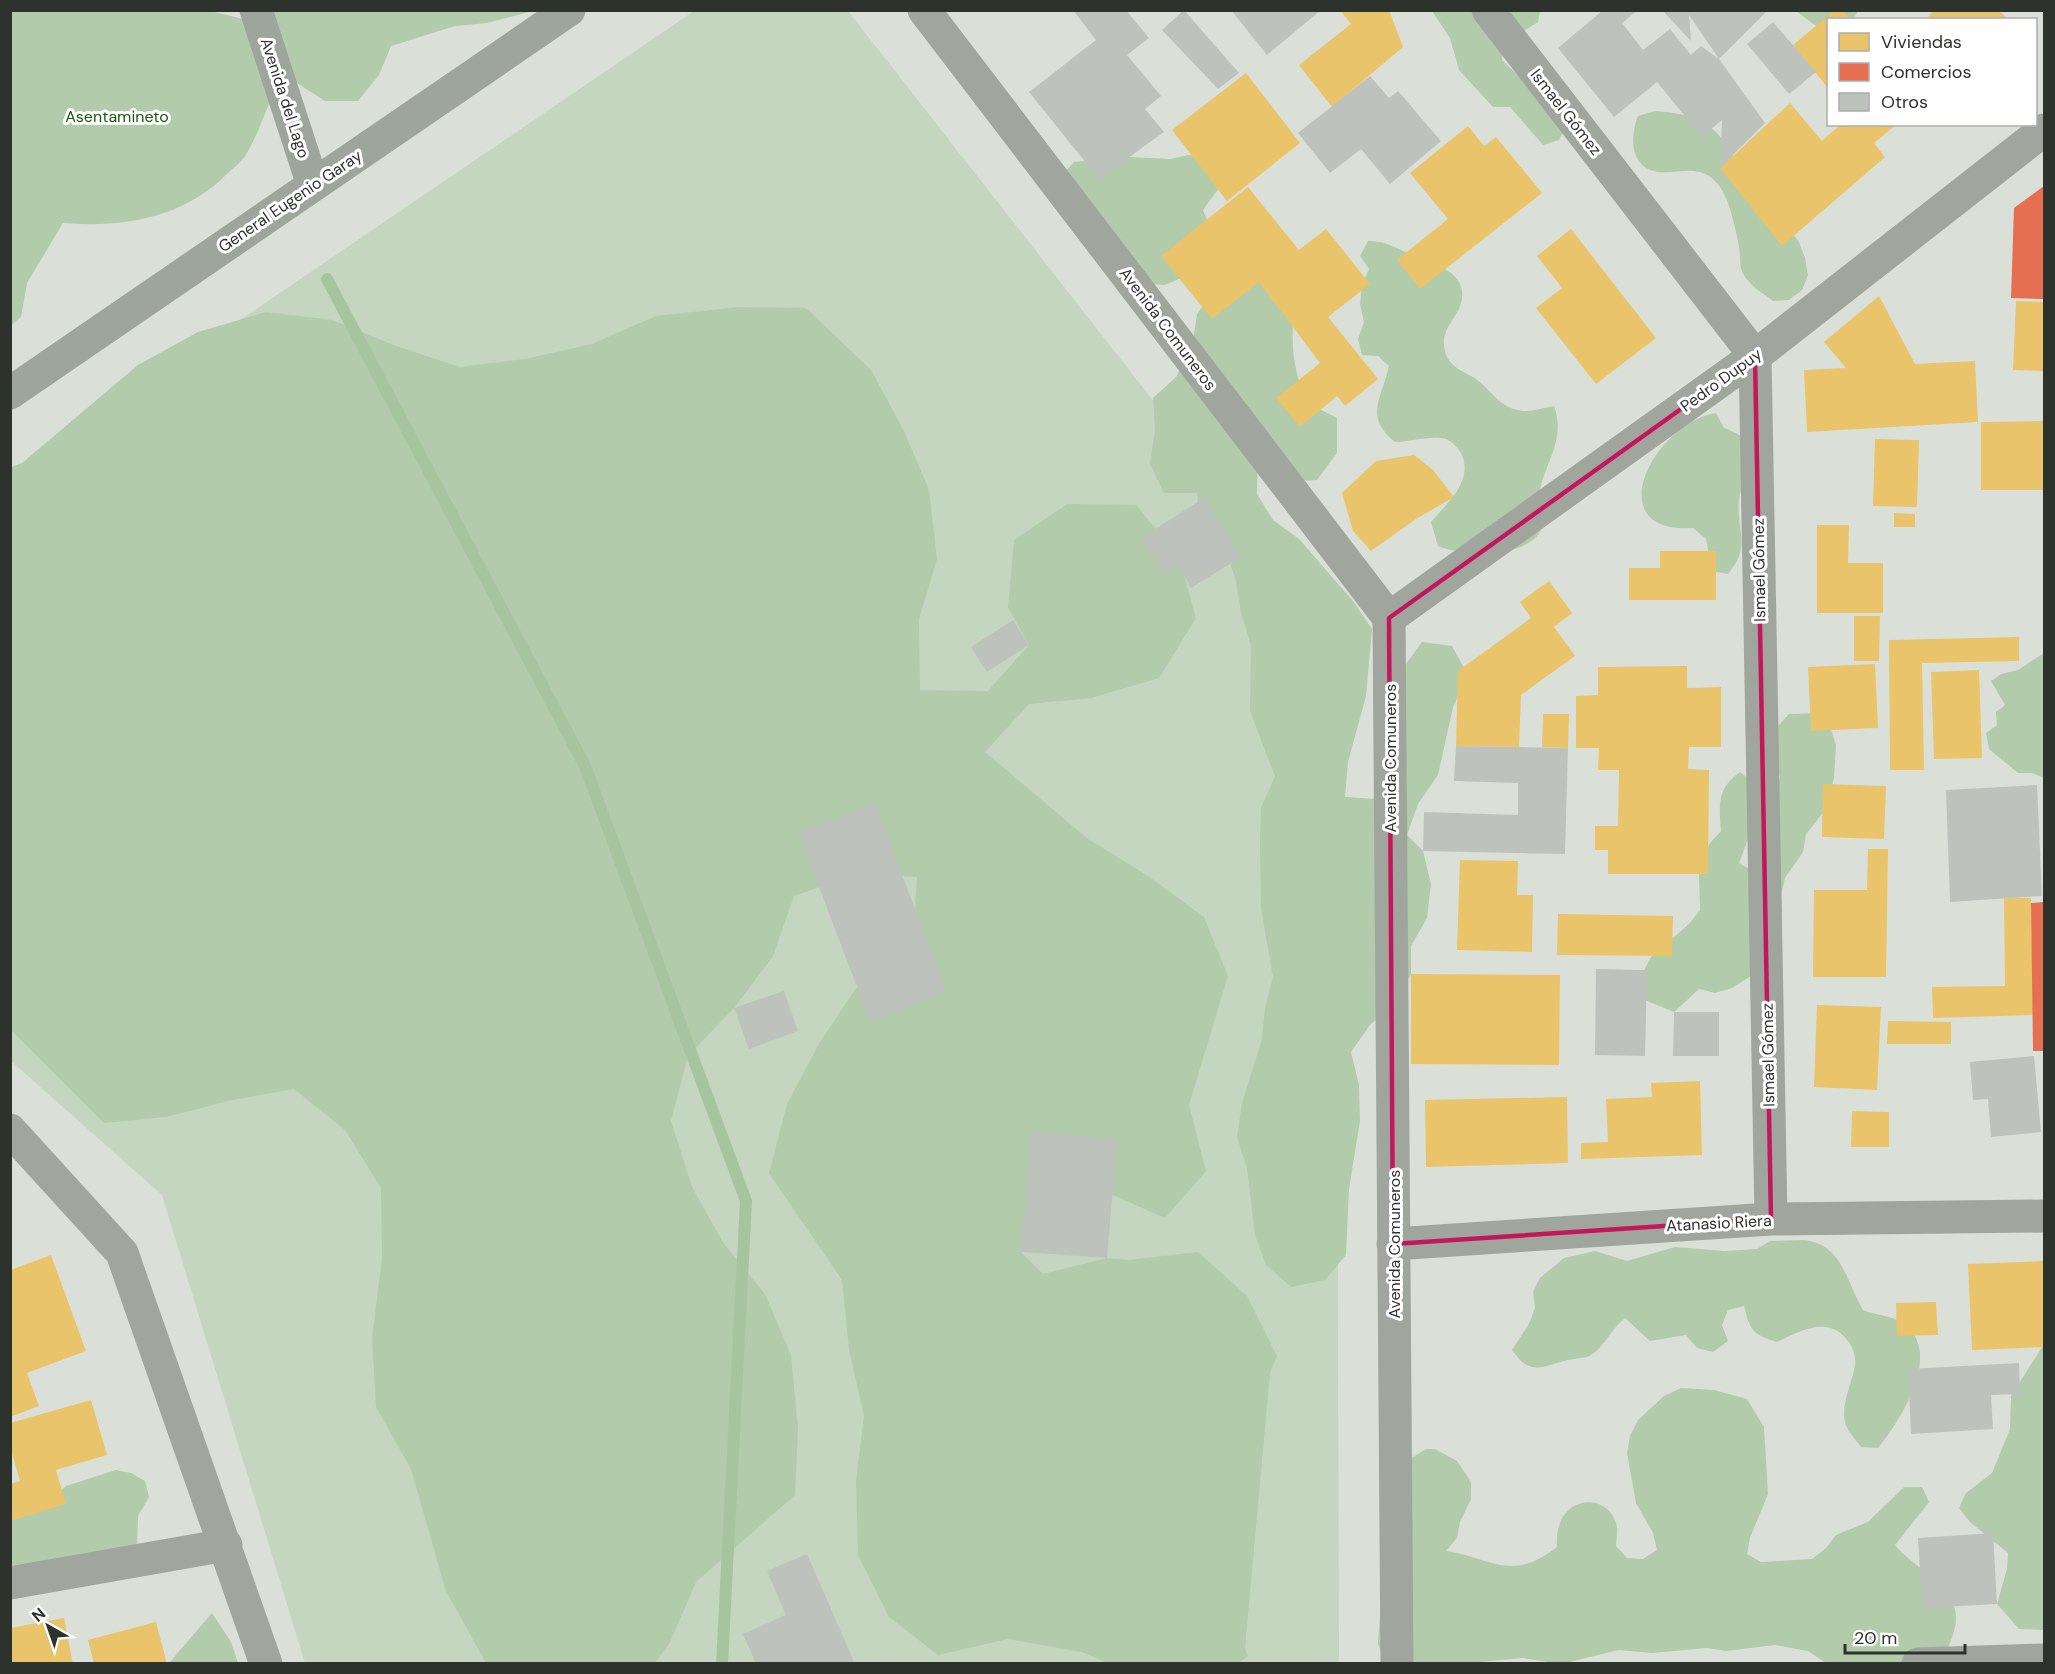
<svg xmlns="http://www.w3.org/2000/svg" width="2055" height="1674" font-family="'DM Sans',sans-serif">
  <rect width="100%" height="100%" fill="#dae0d8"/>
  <!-- green -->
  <path fill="#c4d6bf" d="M694,11H848L1336,634L1339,1663H305L162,1195L11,1061V476Z"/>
  <!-- forest -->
  <path fill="#b1cbab" d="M206,10L264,24L254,11H533L487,23L455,26L391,46L379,75L358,101H325L297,83L276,86C267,108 259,132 247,153C243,161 234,167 228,173C184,218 123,228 63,223L27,283L21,317L11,325V11Z
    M1432,11H1540L1538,22L1505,43L1502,60L1567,123L1559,140L1543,145L1510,107H1493L1459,70L1450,38Z
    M1796,11H1858L1853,19L1828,20V29L1823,31Z
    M1655,111C1686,113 1714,120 1728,149L1799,242L1805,258L1808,275L1802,290L1789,300L1773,301C1764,294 1752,287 1745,277C1738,266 1741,257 1739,246C1735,227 1729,194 1715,181C1698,164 1679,174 1658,172C1629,168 1630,136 1638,116Z
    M1188,155L1206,156L1222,184L1203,210L1209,225L1181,278L1165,285L1147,284L1062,175L1074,162L1129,157L1170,159Z
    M1368,241C1388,241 1398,249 1415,257C1434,265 1466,271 1462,299C1459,317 1442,327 1444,346C1447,371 1469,371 1481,383C1493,394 1501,407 1518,410C1528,413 1543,408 1554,406C1565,437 1549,457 1541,485C1538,497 1545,510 1543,522C1540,559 1462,557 1438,546L1431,522C1447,503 1473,482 1462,455C1459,449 1452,441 1446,439C1430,435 1411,442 1395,442C1363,416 1382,399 1389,366L1378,356L1362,355L1358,339L1364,322L1360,304L1362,285L1369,269L1360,256Z
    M1241,269L1294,307C1291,345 1292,367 1307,403L1337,418V453L1317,480L1283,482L1258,460L1257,494L1273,520L1299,539L1353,601L1372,629L1366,696L1348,762L1345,797L1376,799L1403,668L1422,642L1452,646L1468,675L1453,707L1438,775L1418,804L1407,835L1423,851L1431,884L1427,918L1411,946V974L1396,1003L1370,1025L1351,1052L1359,1085L1360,1121L1349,1189L1346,1255L1325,1280L1291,1287L1266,1265L1255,1235L1247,1168L1237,1137L1242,1103L1262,1039L1265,1008L1273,977L1261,908L1260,841L1261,808L1275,776L1250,711L1251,645L1241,613L1236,580L1224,548L1201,525L1197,493H1164L1150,464L1155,430L1153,398L1176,377L1192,347L1197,314L1216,289Z
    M738,307L806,308L871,370L904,431L929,490L937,559L919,619L920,690L988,691L1029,645L1008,608L1014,540L1067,504L1136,505L1179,557L1196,618L1159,678L1091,698L1029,704L985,752L1088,839L1148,876L1204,917L1228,976L1189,1105L1206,1171L1165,1218L1106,1192L1021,1252L1043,1274L1107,1258L1129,1260L1198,1252L1247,1296L1277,1356L1270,1373L1245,1648L1248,1656L1239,1663H1107L1082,1652L1008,1639L938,1655L889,1617L858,1555L856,1482L864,1416L849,1349L842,1280L769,1173L787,1104L820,1042L859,984L913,943L917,877L856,874L794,896L773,956L734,1008L688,1056L671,1121L692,1187L724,1244L765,1294L791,1355L798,1429L795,1495L696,1582L670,1642L655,1663H486L446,1591L411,1469L376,1407L372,1338L382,1259L381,1188L345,1130L294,1089L232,1100L166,1117L104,1123L11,1030V467L22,463L138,365L198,332L266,312L332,320L396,346L460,367L525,359L592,344L656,316Z
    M1716,413L1724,428C1735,432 1748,438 1752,451C1756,468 1740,483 1739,500C1736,531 1752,546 1728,574L1712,571L1706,539L1693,528C1596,534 1655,422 1716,413Z
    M2044,653V778L2032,773H2018L1989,749L1986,733L1997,725L1996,712L2005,705L1991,681L2001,674L2018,670Z
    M1822,713L1830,726L1836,745L1834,778L1826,809L1806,834L1803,852L1785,878L1781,895L1782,911L1762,969L1732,988L1715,993L1699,989L1674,1012L1645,1000L1637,984L1651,957L1690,923L1700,910L1699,876L1702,859L1710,843L1721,831C1719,805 1717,788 1740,772L1754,783L1751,831L1739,863L1753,871L1780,777L1776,760L1778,726L1789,714Z
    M1803,1240C1842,1243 1846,1281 1863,1310C1877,1316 1893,1315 1905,1325C1943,1354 1900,1421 1878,1448L1861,1447C1854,1438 1844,1428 1844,1415C1844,1398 1852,1382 1855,1366C1856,1356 1853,1347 1847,1340C1829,1315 1799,1331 1777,1342C1752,1334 1750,1330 1744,1306L1728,1310L1722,1325L1728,1341L1713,1352L1697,1348L1686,1335L1650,1341L1625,1318C1611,1329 1605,1346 1591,1355C1585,1359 1575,1358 1568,1360C1541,1367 1530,1376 1512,1350L1529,1324L1535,1308L1533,1292L1540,1278L1564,1258L1595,1251L1627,1261L1675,1247L1725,1251L1757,1249L1770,1241Z
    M2044,1344V1630L2019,1629L1997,1604L2007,1569L2008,1553L1970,1522L1959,1508L1966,1493L1992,1473L2010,1429L2011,1396Z
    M1681,1388L1714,1390L1747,1399L1764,1427L1768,1494L1750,1538L1747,1554L1761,1562L1812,1559L1826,1548L1836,1535L1868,1522L1904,1487H1922L1929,1502L1895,1545C1913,1568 1957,1585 1956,1619C1956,1633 1946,1650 1942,1664L1826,1663L1808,1651L1775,1645L1726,1651L1707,1648L1652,1653L1619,1650L1561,1664L1523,1658L1468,1663L1392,1664L1385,1660L1378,1644L1381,1597L1410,1459L1426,1449H1435L1457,1461L1471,1482V1499L1460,1522L1457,1538L1446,1551C1492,1558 1511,1583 1557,1547C1553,1493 1610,1490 1617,1527C1618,1532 1616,1540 1616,1546L1627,1558L1643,1559L1657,1550L1653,1533L1636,1503L1627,1453L1630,1436L1638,1420L1664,1396Z
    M116,1470L131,1473L145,1481L149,1497L138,1516L137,1549L11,1577L10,1499L54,1497L66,1486Z
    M212,1613L231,1642L238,1663H169Z"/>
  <!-- homes -->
  <path fill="#e9c46a" d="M1340,10H1389L1403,47L1332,107L1299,65L1351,24Z
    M1835,10H1843L1850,20H1828V88L1793,45Z
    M1933,10H1998L2009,20H1927Z
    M1246,73L1300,143L1227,201L1172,130Z
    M1790,103L1822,141L1841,124H1897L1874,143L1885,157L1782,246L1720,168Z
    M1468,126L1484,146L1496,137L1542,193L1420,289L1397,260L1448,219L1410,173Z
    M1248,187L1299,250L1326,229L1370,284L1328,317L1378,379L1345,406L1337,396L1300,427L1276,398L1320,363L1259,282L1212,319L1161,256Z
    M1571,229L1656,338L1596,384L1536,308L1562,288L1537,256Z
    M1879,296L1915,364L1975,361L1978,422L1807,432L1804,370L1846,368L1824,342Z
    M2016,301L2044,302V371L2013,370Z
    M2044,421V490H1981V422Z
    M1875,439L1919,440L1917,507L1873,506Z
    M1414,455L1433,470L1454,497L1416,519L1371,551L1353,531L1342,493L1376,461Z
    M1894,513L1915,514V527H1894Z
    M1817,525H1849L1848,563H1883V613H1817Z
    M1660,551H1716V600H1629V568H1660Z
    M1549,581L1572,613L1554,627L1575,656L1521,695L1519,747L1456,746L1458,671L1531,618L1520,602Z
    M1854,616H1880L1879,661H1854Z
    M2019,637V661L1922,663L1924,770H1890L1889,640Z
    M1875,664L1878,728L1811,731L1808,667Z
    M1687,666V688L1721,687V747H1689L1688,769L1709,770L1708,874H1608V850H1595V826H1618L1619,770H1598L1599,748H1576V696L1598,695V667Z
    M1979,670L1982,758L1934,759L1931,672Z
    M1543,714H1569L1568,748L1542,747Z
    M1823,784L1886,786L1884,839L1822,837Z
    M1868,849H1888L1886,977H1813L1814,890H1867Z
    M1460,860L1518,861L1517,895H1533L1532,952L1457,950Z
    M2004,898H2031L2033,1015L1933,1018L1932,987L2005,986Z
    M1558,914L1673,916L1672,956L1557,955Z
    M1411,974L1560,975L1559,1065L1411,1064Z
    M1817,1005L1881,1007L1877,1090L1814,1087Z
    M1888,1021L1951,1022V1044H1887Z
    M1700,1081L1702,1155L1581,1159V1143L1608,1142L1606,1099L1652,1097L1651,1083Z
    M1567,1097L1568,1163L1426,1167L1425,1100Z
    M1852,1111L1889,1112V1147H1851Z
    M51,1255L86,1351L27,1373L39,1406L10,1417V1270Z
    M2044,1261V1347L1972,1350L1968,1264Z
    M1936,1302L1938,1335L1897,1336L1896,1303Z
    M91,1400L107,1455L56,1470L66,1504L10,1521V1484L20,1481L10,1446V1423Z
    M64,1618L73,1664H10V1628Z
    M156,1622L167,1664H94L88,1640Z"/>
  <!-- shops -->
  <path fill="#e76f51" d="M2044,186V299L2011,298L2014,208Z
    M2044,902V1051H2033L2031,903Z"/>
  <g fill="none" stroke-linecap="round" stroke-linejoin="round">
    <!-- stream -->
    <path stroke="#a6c59f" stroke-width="12" d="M327,279L585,766L746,1201L722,1664"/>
  </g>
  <!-- building -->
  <path fill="#bec2bc" d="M1073,10H1126L1149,38L1127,55L1161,96L1145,109L1164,132L1099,179L1029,92L1096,40Z
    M1184,10L1239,73L1218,89L1162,30Z
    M1231,10H1321L1267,55Z
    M1603,10H1638L1622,23L1643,50L1670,29L1691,55L1701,46L1719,59L1765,123L1720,168L1722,120L1702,137L1657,82L1614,117L1558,48Z
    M1662,10H1768L1719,59L1689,15L1691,41Z
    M1773,22L1816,72L1789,94L1747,44Z
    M1370,76L1389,98L1398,91L1441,141L1390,184L1361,149L1330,173L1298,133Z
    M1204,498L1241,557L1191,588L1178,564L1163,573L1141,538Z
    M1013,620L1029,645L987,672L971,647Z
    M1456,746L1568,748L1565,854L1423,851L1424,812L1518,815V783L1454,781Z
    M2037,785L2042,896L1950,902L1946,790Z
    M875,803L946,991L870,1021L798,832Z
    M1596,969L1647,970L1645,1056L1595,1055Z
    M784,991L798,1031L749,1049L734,1008Z
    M1674,1012H1719V1056H1673Z
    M2034,1056L2041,1132L1991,1137L1988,1099L1973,1100L1970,1062Z
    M1031,1132L1117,1139L1107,1258L1021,1252Z
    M2019,1363L2020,1394L1991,1395L1993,1429L1911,1434L1908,1369Z
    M1993,1533L1997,1604L1922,1608L1918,1538Z
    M807,1554L855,1664H756L743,1634L786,1615L767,1571Z"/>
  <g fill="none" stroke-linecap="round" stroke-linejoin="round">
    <!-- street -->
    <path stroke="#a0a69e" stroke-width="33" d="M924,10L1389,618L1397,1664
      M1488,10L1755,356L1771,1219
      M1389,618L1755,356L2044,130
      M10,1130L122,1253L266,1664
      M1393,1244L1771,1219L2044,1216
      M10,1583L226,1545
      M1918,1664L2044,1660"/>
    <!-- secondary -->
    <path stroke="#9ea59c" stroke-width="33" d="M256,10L313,185
      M10,393L569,10"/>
  </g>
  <!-- marked area -->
  <path fill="none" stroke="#c2185b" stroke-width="4.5" stroke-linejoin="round" d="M1755,356L1771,1219L1393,1244L1389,618Z"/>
  <g text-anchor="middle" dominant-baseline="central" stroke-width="6" stroke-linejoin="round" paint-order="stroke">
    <!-- street labels -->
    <g font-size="16" fill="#2e322d" stroke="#fff">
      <text transform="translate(285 98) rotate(72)">Avenida del Lago</text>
      <text transform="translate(1566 112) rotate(52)">Ismael Gómez</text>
      <text transform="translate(290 201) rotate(-34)">General Eugenio Garay</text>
      <text transform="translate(1168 329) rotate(53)">Avenida Comuneros</text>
      <text transform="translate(1721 380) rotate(-36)">Pedro Dupuy</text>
      <text transform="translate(1759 570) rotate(-91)">Ismael Gómez</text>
      <text transform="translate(1390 758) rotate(-90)">Avenida Comuneros</text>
      <text transform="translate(1768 1055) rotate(-91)">Ismael Gómez</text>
      <text transform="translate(1719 1223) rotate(-3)">Atanasio Riera</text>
      <text transform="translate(1394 1244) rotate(-90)">Avenida Comuneros</text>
    </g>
    <!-- park labels -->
    <g font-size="16" fill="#1e540c" stroke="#fff">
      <text x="117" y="116">Asentamineto</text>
    </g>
  </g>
  <!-- border -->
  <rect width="2055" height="1674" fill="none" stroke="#2e322d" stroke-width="24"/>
  <!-- legend -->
  <rect x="1827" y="18" width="210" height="108" fill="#ffffff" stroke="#abadab" stroke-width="1.5"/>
  <rect x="1839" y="33" width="30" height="18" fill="#e9c46a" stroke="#abadab" stroke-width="1.5"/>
  <text x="1881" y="48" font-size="18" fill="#2e322d">Viviendas</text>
  <rect x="1839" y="63" width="30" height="18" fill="#e76f51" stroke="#abadab" stroke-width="1.5"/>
  <text x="1881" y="78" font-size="18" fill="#2e322d">Comercios</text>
  <rect x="1839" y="93" width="30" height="18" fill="#bec2bc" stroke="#abadab" stroke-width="1.5"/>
  <text x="1881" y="108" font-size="18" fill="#2e322d">Otros</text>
  <!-- north arrow -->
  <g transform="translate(48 1626) rotate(320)" stroke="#ffffff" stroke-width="4.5" paint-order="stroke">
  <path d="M0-4.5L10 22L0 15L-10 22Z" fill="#2e322d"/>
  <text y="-9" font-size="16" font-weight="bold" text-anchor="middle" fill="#2e322d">N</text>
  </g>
  <!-- scale -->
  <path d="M1845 1644v9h120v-9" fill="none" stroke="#2e322d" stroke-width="3"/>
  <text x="1854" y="1644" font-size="18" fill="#2e322d" stroke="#ffffff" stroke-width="4.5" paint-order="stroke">20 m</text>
</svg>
